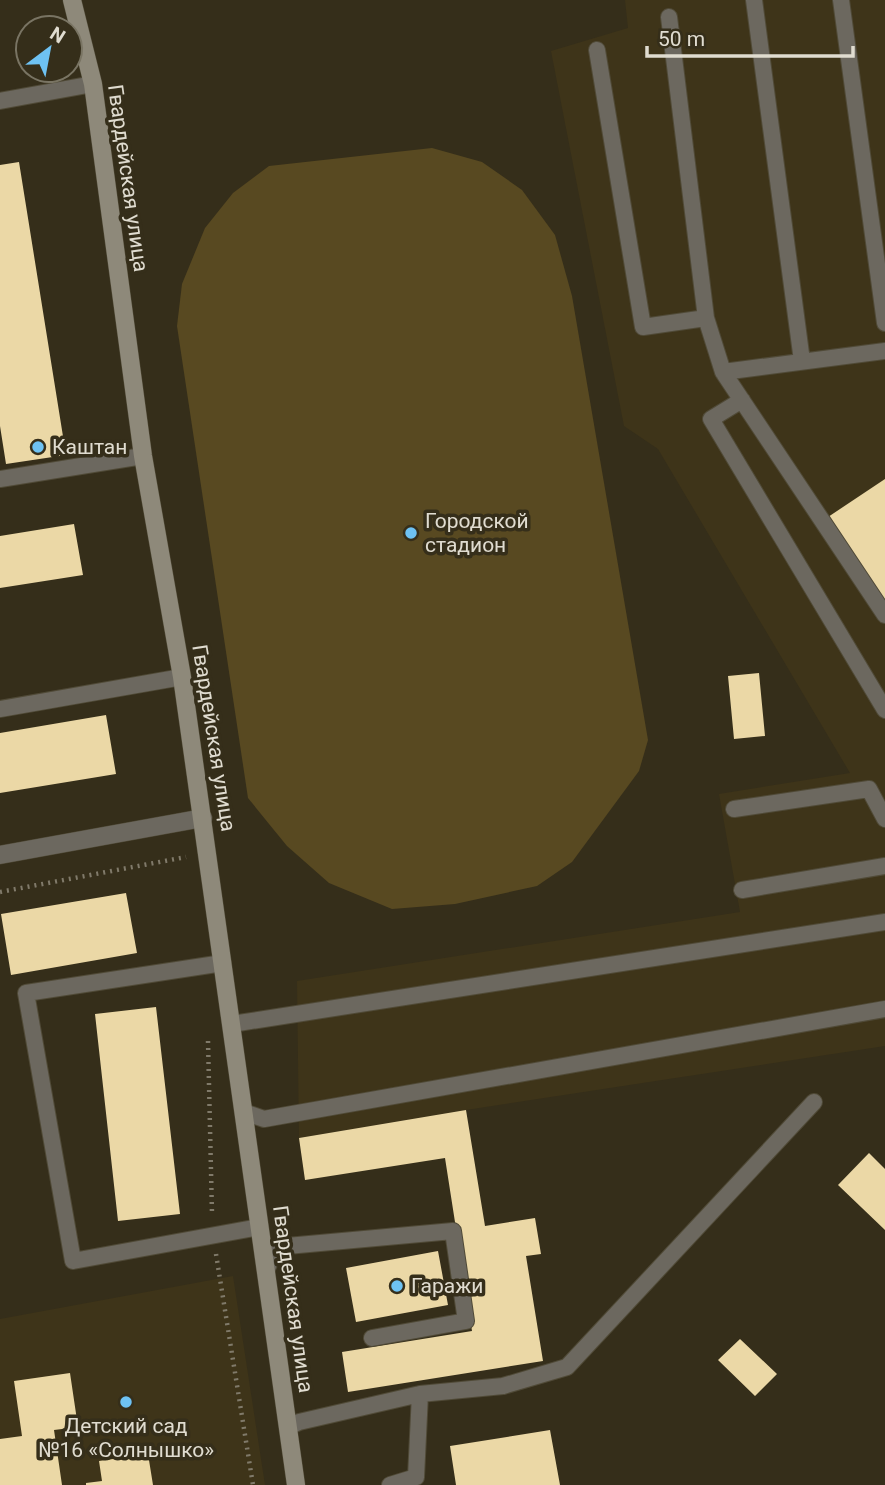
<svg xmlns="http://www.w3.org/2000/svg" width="885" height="1485" font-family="Roboto,sans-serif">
  <rect width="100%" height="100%" fill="#352e1a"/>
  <!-- built -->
  <path fill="#3e3419" d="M625,0H885V1046L466,1110L299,1138L297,981L740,912L719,794L850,773L658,449L624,426L551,51L628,28Z
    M233,1276L265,1485H0V1319Z"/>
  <!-- green -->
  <path fill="#584921" d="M432,148L482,162L522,190L555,235L572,296L648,740L639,771L572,862L537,886L455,904L392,909L329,883L287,846L248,798L177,326L182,284L205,228L233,193L269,166Z"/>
  <!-- building -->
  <path fill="#ebd8a6" d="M19,162L66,455L6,464L0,426V165Z
    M885,479V604L828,517Z
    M74,524L83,575L0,588V536Z
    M759,673L765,736L734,739L728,676Z
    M106,715L116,774L0,793V733Z
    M126,893L137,953L11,975L1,914Z
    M156,1007L180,1214L118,1221L95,1014Z
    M466,1110L485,1226L535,1218L541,1254L526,1256L543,1361L348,1392L342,1352L472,1331L445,1158L305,1180L299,1138Z
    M869,1153L885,1169V1230L838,1185Z
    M438,1251L448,1305L356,1322L346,1268Z
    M740,1339L777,1374L755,1396L718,1360Z
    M70,1373L78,1427L54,1430L62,1485H0V1439L22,1436L14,1381Z
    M550,1430L560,1485H456L450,1446Z
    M148,1454L153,1485H86V1483L102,1481L99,1461Z"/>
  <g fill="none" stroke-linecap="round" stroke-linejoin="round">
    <!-- lane casing -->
    <g stroke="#504a37" stroke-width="18">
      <path id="lane" d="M754,0L802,361
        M841,0L885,323
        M669,17L706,318L723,372L885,351
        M597,50L643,327L706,318
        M0,101L93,84
        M723,372L885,615
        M742,400L711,419L885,710
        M0,479L143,456
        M0,709L182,677
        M734,809L869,789L885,819
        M742,890L885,866
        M223,963L26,993L73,1261L260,1227
        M232,1024L885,922
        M244,1112L264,1119L885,1009
        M266,1271L276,1247L453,1231L466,1321L372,1338
        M288,1427L299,1422L420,1394L503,1386L567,1367L814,1102
        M390,1485L416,1477L420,1394"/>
    </g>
    <!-- street casing -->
    <g stroke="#504a37" stroke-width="19">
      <path id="street" d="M0,855L203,818"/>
    </g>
    <!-- secondary casing -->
    <g stroke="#504a37" stroke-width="19">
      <path id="secondary" d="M72,0L93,84L143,456L182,677L296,1485"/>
    </g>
    <!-- path -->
    <path stroke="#807a6a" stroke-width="4.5" stroke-dasharray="2 5" stroke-linecap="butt" d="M0,892L186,857
      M208,1041L212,1214
      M216,1254L253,1485"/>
    <!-- lane -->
    <use href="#lane" stroke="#6c685f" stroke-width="16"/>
    <!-- street -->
    <use href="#street" stroke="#6c685f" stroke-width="18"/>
    <!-- secondary -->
    <use href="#secondary" stroke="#8e897a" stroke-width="18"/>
  </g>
  <!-- markers -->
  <g fill="#6ec2f3" stroke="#352e1a" stroke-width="2.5">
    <circle cx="38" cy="447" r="7"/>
    <circle cx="411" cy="533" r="7"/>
    <circle cx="397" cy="1286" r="7"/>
    <circle cx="126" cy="1402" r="7"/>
  </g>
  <g text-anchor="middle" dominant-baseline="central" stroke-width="7" stroke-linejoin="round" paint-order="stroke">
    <!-- street labels -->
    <g font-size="21" fill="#e0dcd0" stroke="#352e1a">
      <text transform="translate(128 178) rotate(82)">Гвардейская улица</text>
      <text transform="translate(214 738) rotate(81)">Гвардейская улица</text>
      <text transform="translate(293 1299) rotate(82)">Гвардейская улица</text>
    </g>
    <!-- poi labels -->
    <g font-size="21" fill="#e0dcd0" stroke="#352e1a" text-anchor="start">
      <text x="52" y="447">Каштан</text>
      <text x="425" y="521">Городской<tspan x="425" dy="24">стадион</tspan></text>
      <text x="411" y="1286">Гаражи</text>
      <text x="126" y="1426" text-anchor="middle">Детский сад<tspan x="126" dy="24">№16 «Солнышко»</tspan></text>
    </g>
  </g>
  <!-- north arrow -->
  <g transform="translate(49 49) rotate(32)"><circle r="33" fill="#352e1a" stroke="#797463" stroke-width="2"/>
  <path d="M0-5L12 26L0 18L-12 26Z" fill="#6ec2f3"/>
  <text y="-10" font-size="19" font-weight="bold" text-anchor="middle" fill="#e0dcd0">N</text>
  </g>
  <!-- scale -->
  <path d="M647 46v10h206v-10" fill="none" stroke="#e0dcd0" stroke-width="3.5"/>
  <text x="658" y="46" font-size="21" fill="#e0dcd0" stroke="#352e1a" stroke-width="5" paint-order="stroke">50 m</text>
</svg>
